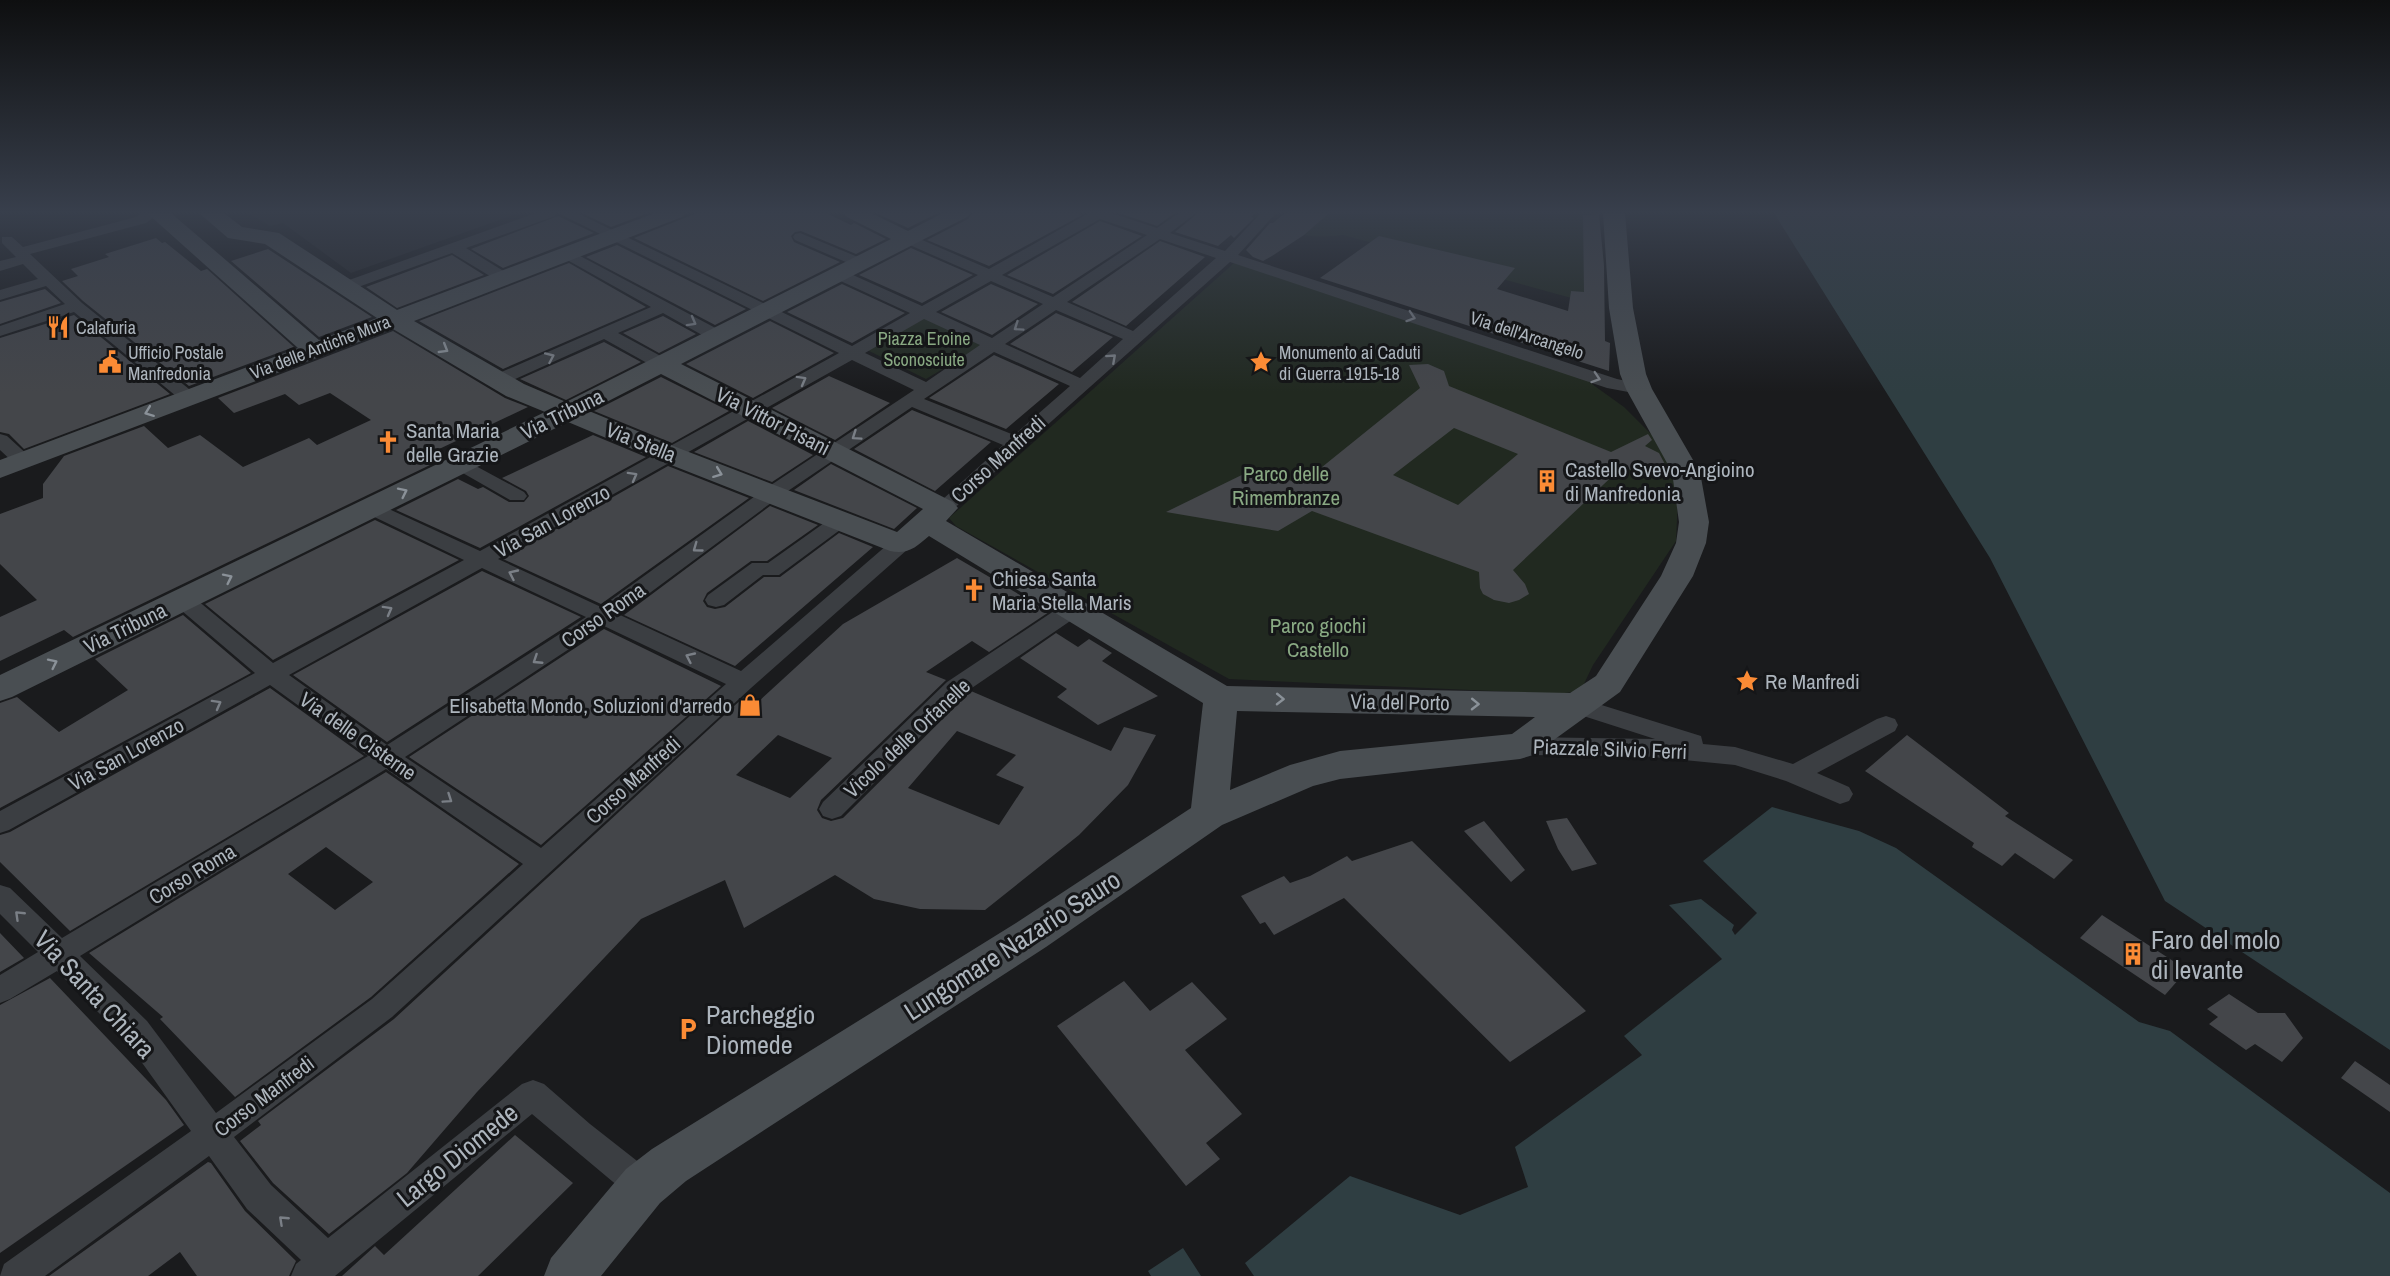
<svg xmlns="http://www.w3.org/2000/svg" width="2390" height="1276" font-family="'Archivo Narrow',sans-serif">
  <rect width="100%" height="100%" fill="#1a1b1d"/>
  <!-- built -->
  <path fill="#26272a" d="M248,213H519L351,273L283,223L270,226Z"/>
  <!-- green -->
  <path fill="#212920" d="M1285,213H1598L1604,263V307L1343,235C1320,238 1302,237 1280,228L1277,220Z
    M1234,263L1578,374L1624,407L1661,444L1672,465L1678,497L1676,541L1593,665L1582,688L1573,692L1557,694L1229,679L956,526L949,518Z
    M922,317L983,345L926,379L865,349Z"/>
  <!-- water -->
  <path fill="#2f3e42" d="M1774,213H2390V1050L2165,901L1990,558Z
    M1772,807L1859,831L1896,848L2139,1022L2170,1031L2390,1193V1276H1254L1245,1263L1350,1176L1460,1215L1528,1187L1515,1147L1642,1055L1624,1036L1722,959L1669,905L1701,899L1734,925L1732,930L1735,935L1757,913L1703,861Z
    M1183,1248L1201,1276H1151L1148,1271Z"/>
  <!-- building -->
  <path fill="#44464a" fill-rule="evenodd" d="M582,213H648L611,227Z
    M697,213H826L851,225L854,223L886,239L856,254L801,231L795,232L791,236L794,242L840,262L763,301L634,238Z
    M876,213H938L908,228Z
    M973,213H1077L1082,215L989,266L927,240L968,219Z
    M1119,213H1175L1157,226Z
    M1198,213H1255L1251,217L1254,218L1234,238L1231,235L1218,246L1175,232Z
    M1285,213H1329L1304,235L1272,256L1263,261L1253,257L1246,250L1270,223H1273Z
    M1599,214L1604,266L1605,341L1610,343L1609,371L1320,278L1379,236L1515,268L1497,289L1568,311L1571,291L1584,292L1583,215Z
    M558,216L594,233L503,268L471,249Z
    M1100,221L1142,236L1053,294L1007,275Z
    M156,238L162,243L165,242L201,271L207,269L294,347L189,386L83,301L62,281L78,276L71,269L109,257L105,254Z
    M1160,241L1205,257L1126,326L1072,302Z
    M617,245L746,309L715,325L586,257Z
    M911,248L973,275L922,303L859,275Z
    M268,249L372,317L319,337L231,261Z
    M452,255L484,275L397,308L366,287Z
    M569,263L646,307L503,369L419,321Z
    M842,284L905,313L852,343L787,312Z
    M991,284L1038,304L992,335L941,312Z
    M45,289L61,303L0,324V302Z
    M1056,313L1113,337L1072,372L1010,344Z
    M74,315L170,394L24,449L9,434L0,432V338Z
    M663,316L696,334L659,353L623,333Z
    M770,321L834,353L753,398L686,364Z
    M393,331L505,398L528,407L418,459L430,465L73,637L64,630L0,661V617L37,600L0,564V514L43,498V484L64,456L144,426L168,448L200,435L243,467L309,438L317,445L371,420L330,393L299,405L285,394L234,413L218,398Z
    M604,342L641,362L566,400L520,379Z
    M994,355L1059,384L1006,429L929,398Z
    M1428,364L1444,371L1449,386L1611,452L1648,434L1652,440L1645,446L1659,453L1667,468L1648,473L1621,468L1513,570L1525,584L1529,594L1519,600L1509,603L1494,600L1483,594L1480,588L1479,572L1312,511L1278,531L1166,512L1254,469L1301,484L1420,388L1409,365ZM1454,428L1518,454L1458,505L1393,475Z
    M829,376L890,403L835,440L772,408Z
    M661,377L729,411L672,443L594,411Z
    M912,410L991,442L935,491L854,449Z
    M748,421L813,455L772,482L694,452Z
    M593,435L646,457L480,548L396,510L458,479L478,489L483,487L509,502H524L529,496L526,491L502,478Z
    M831,464L917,508L894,529L794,490Z
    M668,466L749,498L601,604L503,559Z
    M770,506L818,525L767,561H751L707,593L703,601L707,607L715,609L725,607L764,577H780L839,533L873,547L735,666L624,615Z
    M375,520L459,560L273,660L205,604Z
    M957,558L1049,612L989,652L972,641L926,672L946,680L821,800L817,810L822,818L831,821L843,818L971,691L1111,751L1124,727L1156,735L1128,785L1079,835L985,910L920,909L874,899L835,875L744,928L725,880L641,919L477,1092L407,1173L329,1234L273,1183L240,1141L261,1125L258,1121L394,1019L745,696L758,702L843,624ZM957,731L1016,755L996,775L1024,787L999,825L908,788ZM778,735L832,758L790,798L736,775Z
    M482,571L581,617L387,742L293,675Z
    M183,615L251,673L0,808V703L17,697L59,732L128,690L95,659Z
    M604,629L721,686L541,845L409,757Z
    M1056,633L1078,647L1089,639L1112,653L1102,661L1158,696L1098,725L1057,697L1067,689L1020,658Z
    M270,688L364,756L70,931L0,862V835L10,832Z
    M1907,735L2009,813L2005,816L2073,860L2054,879L2015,853L2002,866L1972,847L1974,843L1865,771Z
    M386,772L519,864L371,997L235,1097L160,1019L163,1017L89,953ZM326,847L373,882L335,910L288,874Z
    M1567,818L1597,864L1572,871L1558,849L1546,821Z
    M1484,821L1525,870L1511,882L1464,831Z
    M1412,841L1586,1011L1510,1062L1344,898L1274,935L1265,922L1260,924L1241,896L1284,876L1290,883L1310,876L1347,856L1352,861Z
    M2102,915L2187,970L2165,995L2080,938Z
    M0,933L24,958L0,972Z
    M50,978L166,1100L184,1125L0,1253V1005Z
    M1124,981L1150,1011L1192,982L1227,1019L1185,1050L1242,1114L1206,1143L1220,1159L1186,1186L1057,1026Z
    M2229,994L2258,1013H2285L2303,1038L2282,1062L2255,1044L2246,1050L2209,1024L2218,1017L2207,1009Z
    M2355,1061L2390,1085V1112L2341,1078Z
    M515,1135L573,1183L478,1276H342L375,1246L384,1255Z
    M208,1162L211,1163L245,1211L296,1261L289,1276H197L180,1252L148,1276H49Z"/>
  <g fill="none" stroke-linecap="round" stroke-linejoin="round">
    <!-- street -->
    <path fill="#3b3e42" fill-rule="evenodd" d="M142,213H160L146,223L30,254L82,303L194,393L197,397L194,401H182L74,312L0,336V326L65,304L46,286L0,300V290L38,279L23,264L0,271V261L16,257L2,243V237H12L23,247L136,217Z
      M536,213H557L555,216L466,248L510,275L512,278L510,281H498L452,253L350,290L344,292L336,287L338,284Z
      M558,213H577L852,346L910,313L832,277L830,274L832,271H844L922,306L978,275L903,242L901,239L903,236H913L989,269L1089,213H1111L1157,228L1179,213H1196L1170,233L1225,251L1261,213H1276L1238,255L1617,379L1645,385L1648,389L1645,393L1639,394L1607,388L1230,262L950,512H936L933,508L1003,445L912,407L779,497L620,615L741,671L894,539L901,538L908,539L911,544L908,549L751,688L392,1017L234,1137L271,1185L328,1238L522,1084L533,1080L544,1084L590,1124L655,1175L659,1186L655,1197L643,1202L631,1197L532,1114L335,1276H291L296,1264L301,1260L247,1209L209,1156L45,1276H0L4,1264L191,1131L125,1039L57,971L10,999L0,1003V975L38,952L0,914V885L10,888L62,938L368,756L270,685L9,830L0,833V811L255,673L175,605L172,600L175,595L183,593L191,595L273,663L464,560L364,512L361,508L364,504H378L480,551L839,353ZM1100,219L1147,235L1053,297L1002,275ZM1160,239L1216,258L1133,331L1067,302ZM991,281L1043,304L992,338L936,312ZM1056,310L1123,339L1080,378L1005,344ZM924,319L980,345L926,382L865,353ZM994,352L1070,386L1014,435L924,399ZM852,360L914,390L765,489L601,607L498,559ZM482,568L586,617L387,745L289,675ZM604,626L726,684L541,848L405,757ZM386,769L523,864L372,999L216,1113L147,1021L80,956Z
      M800,233L865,260L868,263L865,266H855L795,240L793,237L795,234Z
      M567,249L723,332L725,336L723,340H711L663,313L618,333L668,360L671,364L668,368H656L604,339L502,385H490L487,381L490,377L651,307L562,257L559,254Z
      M0,434L7,436L30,457L33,461L30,465H16L0,450Z
      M461,458L524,492L527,496L524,500H510L454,468L451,464L454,460Z
      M841,514L848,516L851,520L848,524L779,575H763L724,605L716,607L708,605L705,600L708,595L752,563H768L834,516Z
      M1074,601L1082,603L1085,608L1082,613L963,694L841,816L832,819L823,816L819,809L823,802L947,682L1066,603Z
      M1579,698L1701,736L1703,744L1735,747L1793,764L1877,719L1886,716L1895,719L1898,725L1895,731L1817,773L1849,787L1853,794L1849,801L1840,804L1786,781L1735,765L1643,756L1520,755L1511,752L1508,746L1511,740L1520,737L1655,739L1571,712L1567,706L1571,700Z"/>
    <!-- secondary -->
    <path fill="#494e52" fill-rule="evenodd" d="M147,213H171L319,340L377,318L265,244L228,238L199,213H224L242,227L279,233L397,310L655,213H686L682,217L414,321L524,384L566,402L891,239L847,217L843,213H871L908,231L943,213H971L967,217L681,364L953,502L958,508L946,521L1227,686L1570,693L1596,676L1661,576L1676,543L1679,522L1672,472L1626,389L1620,374L1609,308L1603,213H1625L1633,308L1646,374L1652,389L1700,472L1709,522L1706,543L1693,576L1620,692L1533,755L1520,759L1340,779L1313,786L1222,825L1046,947L686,1181L660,1203L601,1276H544L551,1258L626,1169L652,1149L1016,923L1191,808L1203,703L929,536C916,547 908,555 890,551L661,461L568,422L12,697L0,701V675L545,412L506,396L393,329L0,478V460L298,348ZM661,374L923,509L897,532L681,449L589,411ZM1237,711L1535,717L1512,734L1340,751L1290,765L1230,790Z"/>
  </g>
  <!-- one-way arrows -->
  <defs><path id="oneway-chevron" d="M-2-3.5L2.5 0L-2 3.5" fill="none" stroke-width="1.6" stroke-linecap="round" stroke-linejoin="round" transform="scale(1.5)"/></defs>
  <g stroke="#7a7f86">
    <use href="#oneway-chevron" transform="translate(1411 317) rotate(18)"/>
    <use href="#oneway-chevron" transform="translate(692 322) rotate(29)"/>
    <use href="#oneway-chevron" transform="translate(1018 327) rotate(146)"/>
    <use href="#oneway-chevron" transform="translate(550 357) rotate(-24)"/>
    <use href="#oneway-chevron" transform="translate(1112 358) rotate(-42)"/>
    <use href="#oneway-chevron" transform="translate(1596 378) rotate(18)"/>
    <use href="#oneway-chevron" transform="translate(802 380) rotate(-29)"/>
    <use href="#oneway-chevron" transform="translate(856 436) rotate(146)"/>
    <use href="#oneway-chevron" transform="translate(633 476) rotate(-29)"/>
    <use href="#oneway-chevron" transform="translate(697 548) rotate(144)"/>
    <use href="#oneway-chevron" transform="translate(513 574) rotate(-155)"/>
    <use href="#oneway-chevron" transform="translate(388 610) rotate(-29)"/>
    <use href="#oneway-chevron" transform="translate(690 657) rotate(-155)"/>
    <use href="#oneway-chevron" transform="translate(537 660) rotate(147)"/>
    <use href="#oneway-chevron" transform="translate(217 704) rotate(-29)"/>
    <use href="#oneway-chevron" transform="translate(448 799) rotate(34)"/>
    <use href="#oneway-chevron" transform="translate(19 915) rotate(-136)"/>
    <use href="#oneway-chevron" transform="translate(283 1220) rotate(-137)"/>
  </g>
  <g stroke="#8a9198">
    <use href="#oneway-chevron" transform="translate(444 349) rotate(31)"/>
    <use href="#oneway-chevron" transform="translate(149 412) rotate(159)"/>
    <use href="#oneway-chevron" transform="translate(718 473) rotate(21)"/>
    <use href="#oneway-chevron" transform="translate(403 492) rotate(-26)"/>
    <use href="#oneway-chevron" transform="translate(228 578) rotate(-26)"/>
    <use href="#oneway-chevron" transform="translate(53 663) rotate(-26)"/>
    <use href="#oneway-chevron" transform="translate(1280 699) rotate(1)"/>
    <use href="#oneway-chevron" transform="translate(1475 704) rotate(1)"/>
  </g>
  <!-- sky -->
  <linearGradient id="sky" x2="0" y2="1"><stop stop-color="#0e0f10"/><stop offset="0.54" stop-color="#383f4c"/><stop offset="1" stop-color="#383f4c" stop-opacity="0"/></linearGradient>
  <rect width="2390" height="392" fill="url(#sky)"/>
  <!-- icons -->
  <defs>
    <g id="restaurant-bare" transform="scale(1.8)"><path d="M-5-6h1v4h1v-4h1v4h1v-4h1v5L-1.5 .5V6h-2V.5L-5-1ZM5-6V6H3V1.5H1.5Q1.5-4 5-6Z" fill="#fb8b35" stroke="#151618" stroke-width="2.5" paint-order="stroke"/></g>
    <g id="civic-bare" transform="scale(1.8)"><path d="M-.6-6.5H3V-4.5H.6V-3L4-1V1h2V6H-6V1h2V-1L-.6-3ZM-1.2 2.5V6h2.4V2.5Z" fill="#fb8b35" stroke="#151618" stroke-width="2.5" paint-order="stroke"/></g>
    <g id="sight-bare" transform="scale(1.8)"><path d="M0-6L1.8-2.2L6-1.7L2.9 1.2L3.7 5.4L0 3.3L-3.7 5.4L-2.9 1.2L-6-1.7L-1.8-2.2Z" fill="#fb8b35" stroke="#151618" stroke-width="2.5" paint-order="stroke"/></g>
    <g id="church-bare" transform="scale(1.8)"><path d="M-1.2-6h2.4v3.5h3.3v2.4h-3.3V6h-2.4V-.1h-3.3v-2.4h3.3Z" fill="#fb8b35" stroke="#151618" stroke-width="2.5" paint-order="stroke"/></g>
    <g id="building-bare" transform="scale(1.8)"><path d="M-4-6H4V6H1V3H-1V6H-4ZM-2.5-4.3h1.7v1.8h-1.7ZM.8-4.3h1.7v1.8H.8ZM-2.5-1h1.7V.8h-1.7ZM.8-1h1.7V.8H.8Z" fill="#fb8b35" stroke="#151618" stroke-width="2.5" paint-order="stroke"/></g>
    <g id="shop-bare" transform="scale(1.8)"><path d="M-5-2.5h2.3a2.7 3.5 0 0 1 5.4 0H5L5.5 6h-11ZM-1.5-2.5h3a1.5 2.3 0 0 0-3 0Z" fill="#fb8b35" stroke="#151618" stroke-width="2.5" paint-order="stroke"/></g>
    <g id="parking-bare" transform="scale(1.8)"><path d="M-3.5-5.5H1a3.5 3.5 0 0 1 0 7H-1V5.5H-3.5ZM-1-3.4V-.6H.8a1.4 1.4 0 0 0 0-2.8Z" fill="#fb8b35" stroke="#151618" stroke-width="2.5" paint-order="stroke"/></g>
  </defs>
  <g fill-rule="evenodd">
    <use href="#restaurant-bare" x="58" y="327"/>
    <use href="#civic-bare" x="110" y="362"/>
    <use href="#sight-bare" x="1261" y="362"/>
    <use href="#church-bare" x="388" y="442"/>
    <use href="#building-bare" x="1547" y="481"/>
    <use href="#church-bare" x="974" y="590"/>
    <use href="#sight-bare" x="1747" y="681"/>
    <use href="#shop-bare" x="750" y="705"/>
    <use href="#building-bare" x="2133" y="954"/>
    <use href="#parking-bare" x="688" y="1029"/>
  </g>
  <g text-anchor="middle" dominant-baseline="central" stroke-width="6" stroke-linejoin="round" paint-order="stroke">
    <!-- far-poi labels -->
    <g font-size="18" fill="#adb5bd" stroke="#151618" text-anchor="start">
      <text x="76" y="327">Calafuria</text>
      <text x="128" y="352">Ufficio Postale<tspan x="128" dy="21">Manfredonia</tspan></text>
      <text x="1279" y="352">Monumento ai Caduti<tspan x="1279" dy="21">di Guerra 1915-18</tspan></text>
    </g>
    <!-- far-street labels -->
    <g font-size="18" fill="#adb5bd" stroke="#151618">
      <text transform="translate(1527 335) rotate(18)">Via dell'Arcangelo</text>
      <text transform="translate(320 347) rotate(-21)">Via delle Antiche Mura</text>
    </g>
    <!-- far-park labels -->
    <g font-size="18" fill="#89a983" stroke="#151618">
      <text x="924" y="338">Piazza Eroine<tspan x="924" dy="21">Sconosciute</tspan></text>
    </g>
    <!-- street labels -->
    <g font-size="21" fill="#adb5bd" stroke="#151618">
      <text transform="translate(562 414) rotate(-26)">Via Tribuna</text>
      <text transform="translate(773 421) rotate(27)">Via Vittor Pisani</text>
      <text transform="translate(641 442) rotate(22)">Via Stella</text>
      <text transform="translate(998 459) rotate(-42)">Corso Manfredi</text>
      <text transform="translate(552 521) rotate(-29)">Via San Lorenzo</text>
      <text transform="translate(603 615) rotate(-35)">Corso Roma</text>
      <text transform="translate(125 628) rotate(-26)">Via Tribuna</text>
      <text transform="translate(1400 702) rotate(1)">Via del Porto</text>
      <text transform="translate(358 736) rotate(35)">Via delle Cisterne</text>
      <text transform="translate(907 738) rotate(-43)">Vicolo delle Orfanelle</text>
      <text transform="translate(1610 749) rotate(2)">Piazzale Silvio Ferri</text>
      <text transform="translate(126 754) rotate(-29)">Via San Lorenzo</text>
      <text transform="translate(633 780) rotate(-42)">Corso Manfredi</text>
      <text transform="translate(192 874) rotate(-31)">Corso Roma</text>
      <text transform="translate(264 1096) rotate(-37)">Corso Manfredi</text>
    </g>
    <!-- poi labels -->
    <g font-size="21" fill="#adb5bd" stroke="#151618" text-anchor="start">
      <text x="406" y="430">Santa Maria<tspan x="406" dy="24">delle Grazie</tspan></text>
      <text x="1565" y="469">Castello Svevo-Angioino<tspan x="1565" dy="24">di Manfredonia</tspan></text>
      <text x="992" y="578">Chiesa Santa<tspan x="992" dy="24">Maria Stella Maris</tspan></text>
      <text x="1765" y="681">Re Manfredi</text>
      <text x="732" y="705" text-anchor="end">Elisabetta Mondo, Soluzioni d'arredo</text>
    </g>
    <!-- park labels -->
    <g font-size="21" fill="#89a983" stroke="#151618">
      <text x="1286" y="473">Parco delle<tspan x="1286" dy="24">Rimembranze</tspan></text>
      <text x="1318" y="625">Parco giochi<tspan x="1318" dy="24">Castello</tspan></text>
    </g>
    <!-- near-poi labels -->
    <g font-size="26" fill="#adb5bd" stroke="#151618" text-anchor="start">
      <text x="2151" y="939">Faro del molo<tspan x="2151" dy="30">di levante</tspan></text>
      <text x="706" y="1014">Parcheggio<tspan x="706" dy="30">Diomede</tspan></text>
    </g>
    <!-- near-street labels -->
    <g font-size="26" fill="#adb5bd" stroke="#151618">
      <text transform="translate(1012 945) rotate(-33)">Lungomare Nazario Sauro</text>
      <text transform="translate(95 994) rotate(47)">Via Santa Chiara</text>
      <text transform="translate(457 1155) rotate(-39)">Largo Diomede</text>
    </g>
  </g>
</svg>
